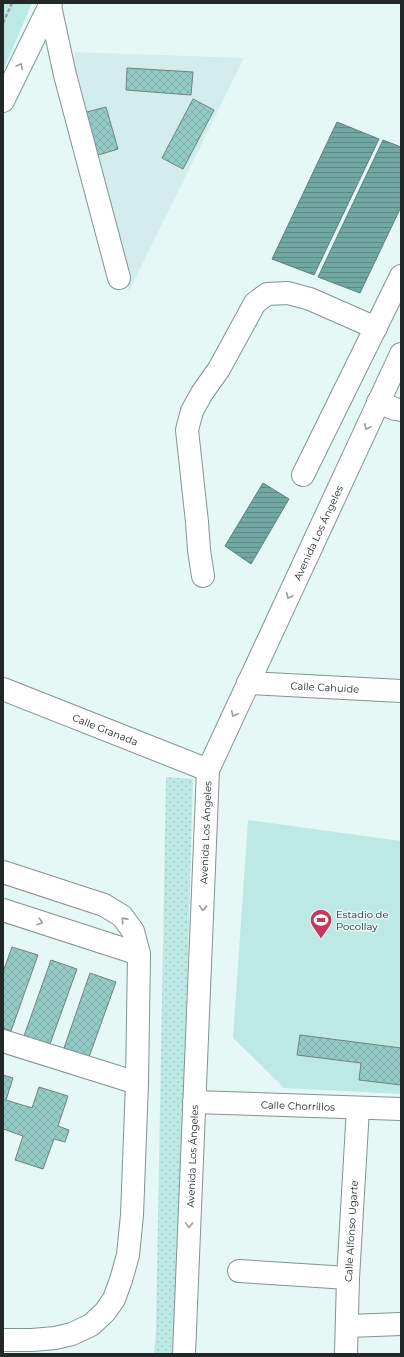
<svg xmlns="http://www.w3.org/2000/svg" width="404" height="1357" font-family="Montserrat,sans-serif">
  <defs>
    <pattern id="park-dots" width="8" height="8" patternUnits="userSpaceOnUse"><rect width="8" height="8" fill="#bde9e5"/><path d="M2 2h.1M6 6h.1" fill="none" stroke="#a2c8c4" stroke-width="1.8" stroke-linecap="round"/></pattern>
    <pattern id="water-rules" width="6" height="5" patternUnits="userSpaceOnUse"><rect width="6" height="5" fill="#72a8a4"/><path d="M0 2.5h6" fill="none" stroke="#5d8986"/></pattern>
    <pattern id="building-cross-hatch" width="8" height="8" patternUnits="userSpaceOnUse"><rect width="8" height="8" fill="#94cbc7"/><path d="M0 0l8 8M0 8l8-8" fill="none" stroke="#7faeab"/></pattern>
  </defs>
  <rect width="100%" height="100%" fill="#e6f8f6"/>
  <!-- built -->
  <path fill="#d2edeb" d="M75,52L244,58L129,291L73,70Z"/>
  <!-- grass -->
  <path fill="#bde9e5" d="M3,3H32L3,71Z
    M248,820L401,841V1094L284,1088L233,1038Z"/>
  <!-- park -->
  <path fill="url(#park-dots)" d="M166,777L193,779L177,1331L175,1354H154L156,1328Z"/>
  <!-- water -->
  <path fill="url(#water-rules)" stroke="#5a827f" d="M337,122L379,139L314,275L272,259Z
    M383,140L401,147V207L360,293L318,277Z
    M263,483L289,499L251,564L225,546Z"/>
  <!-- building -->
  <path fill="url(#building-cross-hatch)" stroke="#71817f" d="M127,68L193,72L191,95L126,90Z
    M193,99L214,110L183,169L162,158Z
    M106,107L118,149L95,156L83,113Z
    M12,947L38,955L11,1031L3,1028V972Z
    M51,960L77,969L50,1044L24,1036Z
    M90,973L116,982L89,1057L64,1048Z
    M300,1035L401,1048V1085L359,1080L361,1063L297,1055Z
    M3,1075L13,1078L6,1100L32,1108L39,1087L68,1096L58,1126L69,1130L65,1142L54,1139L43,1169L15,1160L23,1136L3,1129Z"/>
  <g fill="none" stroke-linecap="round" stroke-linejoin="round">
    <!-- minor casing -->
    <g stroke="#829391" stroke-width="24">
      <g id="minor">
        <path d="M50,6L65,75L119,278"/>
        <path d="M378,402L395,409L401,410"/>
        <path d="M303,475L401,276"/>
        <path d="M203,576L199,550L197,522L187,430L192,411L202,393L219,369L255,303L267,294L288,293L310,299L376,328"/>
        <path id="s1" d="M248,683L401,691"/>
        <path id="s2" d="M3,689L208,770"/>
        <path d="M3,872L104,905L122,916L133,931L139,954L137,1083L132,1215L128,1255L121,1280L114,1299L105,1312L91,1325L72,1334L55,1338L32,1340H3"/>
        <path d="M3,910L139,954"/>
        <path d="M3,1041L137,1083"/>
        <path id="s3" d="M194,1102L401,1109"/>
        <path d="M239,1271L348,1278"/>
        <path d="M348,1326L401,1324"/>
        <path id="s4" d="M184,1354L208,770L401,354"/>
        <path id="s5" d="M346,1354L348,1278L358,1108"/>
      </g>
    </g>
    <!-- major casing -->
    <g stroke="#829391" stroke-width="24">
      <path id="major" d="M3,101L51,3"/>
    </g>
    <!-- path -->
    <path stroke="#95a2a1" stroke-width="2.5" stroke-dasharray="4 2" stroke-linecap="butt" d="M3,23L12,3"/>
    <!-- minor -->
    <use href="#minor" stroke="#fff" stroke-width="22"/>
    <!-- major -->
    <use href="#major" stroke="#fff" stroke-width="22"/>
  </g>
  <!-- one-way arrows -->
  <defs><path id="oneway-chevron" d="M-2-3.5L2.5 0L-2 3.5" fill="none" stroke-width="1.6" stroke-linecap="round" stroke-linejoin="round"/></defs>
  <g stroke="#9c9e9e">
    <use href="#oneway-chevron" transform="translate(20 66) rotate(-64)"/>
    <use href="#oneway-chevron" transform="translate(367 427) rotate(115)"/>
    <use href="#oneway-chevron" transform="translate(289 596) rotate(115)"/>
    <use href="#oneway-chevron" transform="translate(234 714) rotate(115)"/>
    <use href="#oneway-chevron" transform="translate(203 908) rotate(92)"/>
    <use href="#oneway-chevron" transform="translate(124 920) rotate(-132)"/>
    <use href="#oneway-chevron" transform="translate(40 922) rotate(18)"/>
    <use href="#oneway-chevron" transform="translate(189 1225) rotate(92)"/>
  </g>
  <!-- icons -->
  <defs>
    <g id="stadium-pin" transform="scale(1.15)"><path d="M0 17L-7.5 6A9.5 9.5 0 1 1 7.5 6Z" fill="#c7375c" stroke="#e6f8f6"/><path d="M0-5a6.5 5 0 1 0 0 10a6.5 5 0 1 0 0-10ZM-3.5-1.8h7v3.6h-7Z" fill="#fff"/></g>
  </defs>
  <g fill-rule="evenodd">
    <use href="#stadium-pin" x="321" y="920"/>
  </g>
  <g text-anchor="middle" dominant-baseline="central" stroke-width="3" stroke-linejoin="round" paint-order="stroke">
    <!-- street labels -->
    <g font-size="10" fill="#222828" stroke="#e6f8f6">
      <text stroke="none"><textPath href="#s4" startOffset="846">Avenida Los Ángeles</textPath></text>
      <text stroke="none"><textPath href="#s1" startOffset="77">Calle Cahuide</textPath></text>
      <text stroke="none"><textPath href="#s2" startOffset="110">Calle Granada</textPath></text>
      <text stroke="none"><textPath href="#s4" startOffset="522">Avenida Los Ángeles</textPath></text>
      <text stroke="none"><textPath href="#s3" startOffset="104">Calle Chorrillos</textPath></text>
      <text stroke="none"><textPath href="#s4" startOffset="198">Avenida Los Ángeles</textPath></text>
      <text stroke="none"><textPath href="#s5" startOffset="123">Calle Alfonso Ugarte</textPath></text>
    </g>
    <!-- poi labels -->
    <g font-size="10" fill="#222828" stroke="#e6f8f6" text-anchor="start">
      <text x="336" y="914">Estadio de<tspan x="336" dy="12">Pocollay</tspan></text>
    </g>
  </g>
  <!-- border -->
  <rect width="404" height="1357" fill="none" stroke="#222828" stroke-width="8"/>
</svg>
